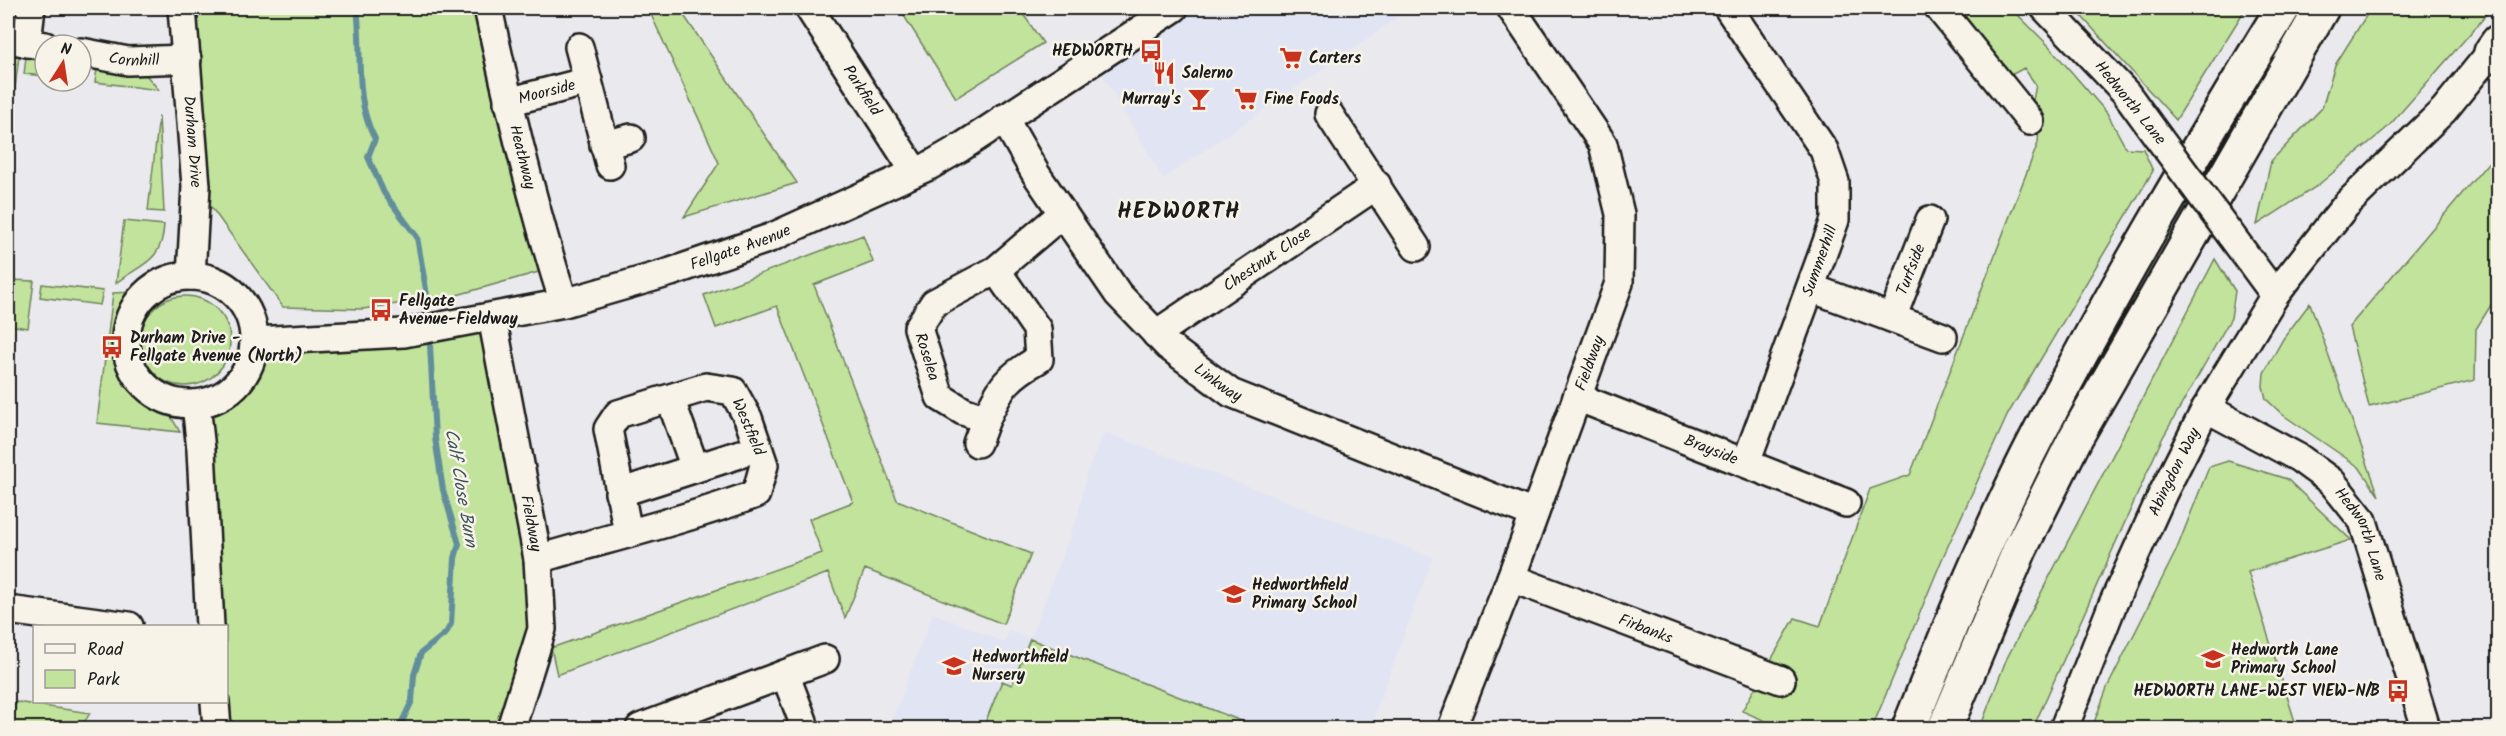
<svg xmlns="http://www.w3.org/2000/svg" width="2506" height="736" font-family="Kalam,sans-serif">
  <rect width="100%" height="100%" fill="#eaeaee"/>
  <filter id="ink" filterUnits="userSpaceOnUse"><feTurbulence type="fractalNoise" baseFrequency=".0167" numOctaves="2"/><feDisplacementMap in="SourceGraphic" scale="12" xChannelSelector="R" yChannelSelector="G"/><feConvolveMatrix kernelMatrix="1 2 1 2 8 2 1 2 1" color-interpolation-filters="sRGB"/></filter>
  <g filter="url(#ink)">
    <!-- built -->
    <path fill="#e1e4f2" d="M1197,8H1399L1403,14L1163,179L1101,72Z
      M1105,432L1433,557L1370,728H889L933,613L1004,642L1009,630L1030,639L1078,515L1087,471Z"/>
    <!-- green -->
    <path fill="#c1e39c" stroke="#6e805c" stroke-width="1.5" d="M182,8H480L553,268L457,295L363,309L283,307L196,186Z
      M648,8H679L797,183L684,217L719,163Z
      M899,8H1019L1043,43L956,98Z
      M1951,8H2011L2049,46L2107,113L2126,148L2143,149L2153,171L2008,414L1943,557L1872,728H1782L1742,711L1795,618L1820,626L1870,489L1910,475L2038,143L2040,114L2032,105L2036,85L2024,68L2013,74L2002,71Z
      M2074,8H2246L2176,120Z
      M2371,8H2490L2482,20L2388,127L2317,186L2257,225L2271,161L2322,108L2335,65Z
      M8,54L19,56L11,120L8,119Z
      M26,57L45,61V76L24,74Z
      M97,69L146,75L159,90L95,82Z
      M159,116L164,212L148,211Z
      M2498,151V294L2476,329L2475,380L2369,407L2349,327Z
      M124,221L164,225C162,262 143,263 116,283Z
      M863,235L873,262L814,285L897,500L1031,554L1003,624L865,569L845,618L828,573L557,675L551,648L822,553L809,519L853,502L777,306L716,328L704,295Z
      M2215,259L2235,291L2231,318L2162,439L2033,728H1980L2006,660Z
      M11,280L34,281L28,328L8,325Z
      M42,284L103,291L100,305L40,297Z
      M132,292L126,299L117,321L115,354L123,380L143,399L169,413L180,432L97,423L113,293Z
      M140 341a45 45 0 1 1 90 0a45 45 0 1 1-90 0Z
      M2310,303L2379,496L2359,467L2283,415L2266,399L2263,386L2264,373L2283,339Z
      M492,317L526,532L528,637L501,728H217L226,702V626H210L196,404C234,393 249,381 254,341Z
      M2228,461L2287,479L2351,540L2248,572L2297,728H2092L2107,688L2176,551L2209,467Z
      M1030,639L1249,724L1247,728H983L1002,681L1012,685Z
      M16,702L90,713C82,729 73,728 57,725V728H13Z"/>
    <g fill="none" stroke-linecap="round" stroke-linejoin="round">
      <!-- stream -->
      <path stroke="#628e9c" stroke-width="6" d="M357,8C363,52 353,98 375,139L368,157L384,193L417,237L428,301
        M399,728L412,701L414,675L421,653L446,633L451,624L455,558L459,544L443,490L435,438L430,345"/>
      <!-- minor casing -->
      <g stroke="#1c1c1c" stroke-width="32">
        <g id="minor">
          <path id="s1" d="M182,8L196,186L191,276"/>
          <path id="s2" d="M488,8C509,107 533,206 564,303"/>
          <path id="s3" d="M809,8L915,172"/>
          <path d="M1728,8L1824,150L1835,182V220L1746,463"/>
          <path d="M1939,8L2030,121"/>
          <path d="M2045,8L2126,93L2158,137"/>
          <path d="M8,39L45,46"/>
          <path d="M27,43L31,8"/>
          <path id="s4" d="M81,52L128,61L187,59"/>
          <path d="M588,81L610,165"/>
          <path id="s5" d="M508,102L588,81L579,47"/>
          <path d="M1329,114L1416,247"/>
          <path id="s6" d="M1004,118L1036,174L1118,294L1168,346L1231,393L1534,514"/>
          <path d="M604,145L631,138"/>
          <path id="s7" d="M996,270L934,303L918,328L940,397L963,411L986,419C1001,386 1007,377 1039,359L1037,329L996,270L1063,213"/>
          <circle cx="190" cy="340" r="64"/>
          <path d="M1811,288L1943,337"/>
          <path d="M2275,295L2346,205L2444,110L2491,52L2498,57"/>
          <path id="s8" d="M492,317L538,559L542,629L511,728"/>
          <path id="s9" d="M1892,318L1930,220"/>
          <path id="s10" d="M1156,334L1377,185"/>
          <path id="s11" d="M254,341L404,333L564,303L671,272L770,238L929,166L960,148L1174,8"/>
          <path id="s12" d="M1577,397L1846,503"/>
          <path d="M196,404L201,450L210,626"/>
          <path id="s13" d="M2206,408L2299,458L2332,482L2363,521L2426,728"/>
          <path d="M675,412L695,468"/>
          <path d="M977,443L986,419"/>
          <path d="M619,493L740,454"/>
          <path d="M538,559C610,538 685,520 756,494L764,465L748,418L733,391L706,387L618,414L608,429L628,533"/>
          <path id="s14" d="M1511,578L1781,680"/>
          <path d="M8,610L129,626"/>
          <path d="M785,674L803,721L800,728"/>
          <path d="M215,702L217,728"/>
          <path d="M640,728L825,659"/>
          <path id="s15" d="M1452,728L1511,578L1619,283L1620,214L1603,144L1511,8"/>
          <path id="s16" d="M2064,728L2112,606L2163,493L2206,408L2275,295L2230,234"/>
        </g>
      </g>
      <!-- highway casing -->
      <g stroke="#1c1c1c" stroke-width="38">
        <path id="highway" d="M2491,52L2498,42
          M1909,728C1949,629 1989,529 2039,433C2114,288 2198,147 2283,8
          M1945,728L2020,549L2076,437L2322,8"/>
      </g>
      <!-- minor -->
      <use href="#minor" stroke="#f7f3e8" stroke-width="27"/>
      <!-- highway -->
      <use href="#highway" stroke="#f7f3e8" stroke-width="33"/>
      <!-- minor-bridge casing -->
      <g stroke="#1c1c1c" stroke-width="32" stroke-linecap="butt">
        <path id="minor-bridge" d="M2158,137L2230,234"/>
      </g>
      <!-- minor-bridge -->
      <use href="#minor-bridge" stroke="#f7f3e8" stroke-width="27"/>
    </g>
  </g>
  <!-- icons -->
  <defs>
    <g id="bus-bare" transform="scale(1.8)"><path d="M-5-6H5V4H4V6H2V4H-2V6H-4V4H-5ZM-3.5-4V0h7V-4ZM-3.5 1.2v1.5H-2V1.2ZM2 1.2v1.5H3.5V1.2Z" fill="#c8321e" stroke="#f7f3e8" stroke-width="2.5" paint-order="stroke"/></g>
    <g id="supermarket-bare" transform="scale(1.8)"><path d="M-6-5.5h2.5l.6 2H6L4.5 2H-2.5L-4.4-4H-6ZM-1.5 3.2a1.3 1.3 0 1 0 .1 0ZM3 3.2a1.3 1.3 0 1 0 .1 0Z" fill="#c8321e" stroke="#f7f3e8" stroke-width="2.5" paint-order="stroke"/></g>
    <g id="restaurant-bare" transform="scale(1.8)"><path d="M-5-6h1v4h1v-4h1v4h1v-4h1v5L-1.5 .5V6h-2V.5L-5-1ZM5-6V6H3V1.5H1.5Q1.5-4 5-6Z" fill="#c8321e" stroke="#f7f3e8" stroke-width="2.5" paint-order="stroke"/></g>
    <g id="bar-bare" transform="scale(1.8)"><path d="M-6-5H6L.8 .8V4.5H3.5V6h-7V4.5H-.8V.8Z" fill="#c8321e" stroke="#f7f3e8" stroke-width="2.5" paint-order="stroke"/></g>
    <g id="school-bare" transform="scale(1.8)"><path d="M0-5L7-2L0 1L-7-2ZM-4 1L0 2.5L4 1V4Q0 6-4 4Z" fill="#c8321e" stroke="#f7f3e8" stroke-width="2.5" paint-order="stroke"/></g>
  </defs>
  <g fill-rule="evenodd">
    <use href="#bus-bare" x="1151" y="51"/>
    <use href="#supermarket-bare" x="1291" y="58"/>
    <use href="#restaurant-bare" x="1164" y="73"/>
    <use href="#bar-bare" x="1199" y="99"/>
    <use href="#supermarket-bare" x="1246" y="99"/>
    <use href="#bus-bare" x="381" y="310"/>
    <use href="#bus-bare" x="112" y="347"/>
    <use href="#school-bare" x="1234" y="594"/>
    <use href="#school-bare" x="2213" y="659"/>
    <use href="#school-bare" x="954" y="666"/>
    <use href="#bus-bare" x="2398" y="691"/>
  </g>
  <g text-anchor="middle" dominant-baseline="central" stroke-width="5" stroke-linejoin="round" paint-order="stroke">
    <!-- poi labels -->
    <g font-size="16" font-weight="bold" fill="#1c1c1c" stroke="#f7f3e8" text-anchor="start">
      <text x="1133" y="51" text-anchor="end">HEDWORTH</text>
      <text x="1309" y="58">Carters</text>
      <text x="1182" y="73">Salerno</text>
      <text x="1181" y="99" text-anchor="end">Murray's</text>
      <text x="1264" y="99">Fine Foods</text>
      <text x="399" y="301">Fellgate<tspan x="399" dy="18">Avenue-Fieldway</tspan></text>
      <text x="130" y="338">Durham Drive -<tspan x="130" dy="18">Fellgate Avenue (North)</tspan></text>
      <text x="1252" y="585">Hedworthfield<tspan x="1252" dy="18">Primary School</tspan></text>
      <text x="2231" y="650">Hedworth Lane<tspan x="2231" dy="18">Primary School</tspan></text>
      <text x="972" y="657">Hedworthfield<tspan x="972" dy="18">Nursery</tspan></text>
      <text x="2380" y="691" text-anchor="end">HEDWORTH LANE-WEST VIEW-N/B</text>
    </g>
    <!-- street labels -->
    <g font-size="16" fill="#1c1c1c" stroke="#f7f3e8">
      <text stroke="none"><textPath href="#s4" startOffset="54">Cornhill</textPath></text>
      <text stroke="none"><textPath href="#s3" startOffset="98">Parkfield</textPath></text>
      <text stroke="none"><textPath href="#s5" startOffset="40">Moorside</textPath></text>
      <text transform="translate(2130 103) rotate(51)">Hedworth Lane</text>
      <text stroke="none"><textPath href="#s1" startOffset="134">Durham Drive</textPath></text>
      <text stroke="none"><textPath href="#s2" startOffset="153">Heathway</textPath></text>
      <text stroke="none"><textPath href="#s11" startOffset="498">Fellgate Avenue</textPath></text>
      <text stroke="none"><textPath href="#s10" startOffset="134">Chestnut Close</textPath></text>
      <text transform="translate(1820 261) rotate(-70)">Summerhill</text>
      <text stroke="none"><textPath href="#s9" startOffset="52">Turfside</textPath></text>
      <text stroke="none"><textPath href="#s7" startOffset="130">Roselea</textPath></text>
      <text stroke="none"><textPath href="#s15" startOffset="390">Fieldway</textPath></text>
      <text stroke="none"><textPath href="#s6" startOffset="344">Linkway</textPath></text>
      <text transform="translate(748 427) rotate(67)">Westfield</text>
      <text stroke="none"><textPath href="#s12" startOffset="144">Brayside</textPath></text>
      <text stroke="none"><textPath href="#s16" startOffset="279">Abingdon Way</textPath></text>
      <text stroke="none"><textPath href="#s8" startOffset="210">Fieldway</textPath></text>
      <text stroke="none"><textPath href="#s13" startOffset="207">Hedworth Lane</textPath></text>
      <text stroke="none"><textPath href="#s14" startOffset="144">Firbanks</textPath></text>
    </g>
    <!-- water labels -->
    <g font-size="18" font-style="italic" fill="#3f555c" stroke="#f7f3e8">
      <text transform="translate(460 488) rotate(80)">Calf Close Burn</text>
    </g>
    <!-- district labels -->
    <g font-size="22" font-weight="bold" letter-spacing="1.5" fill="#1c1c1c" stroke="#f7f3e8">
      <text x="1179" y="212">HEDWORTH</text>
    </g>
  </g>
  <!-- margin -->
  <rect width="2506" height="736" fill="none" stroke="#f7f3e8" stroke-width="30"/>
  <rect x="15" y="15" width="2476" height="706" fill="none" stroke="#1c1c1c" stroke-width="2" filter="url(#ink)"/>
  <!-- legend -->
  <rect x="33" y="625" width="195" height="78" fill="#f7f3e8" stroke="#9f9d96" stroke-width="1.5"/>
  <rect x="45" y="644" width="30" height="9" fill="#f7f3e8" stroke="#9f9d96" stroke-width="1.5"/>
  <text x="87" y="655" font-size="18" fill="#1c1c1c">Road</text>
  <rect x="45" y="670" width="30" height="18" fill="#c1e39c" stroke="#9f9d96" stroke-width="1.5"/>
  <text x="87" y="685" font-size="18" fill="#1c1c1c">Park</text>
  <!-- north arrow -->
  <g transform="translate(63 63) rotate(12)"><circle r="28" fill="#f7f3e8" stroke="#9f9d96" stroke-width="1.5"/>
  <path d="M0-4.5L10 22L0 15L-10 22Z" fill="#c8321e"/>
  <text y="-9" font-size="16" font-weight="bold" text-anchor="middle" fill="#1c1c1c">N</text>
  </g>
</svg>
